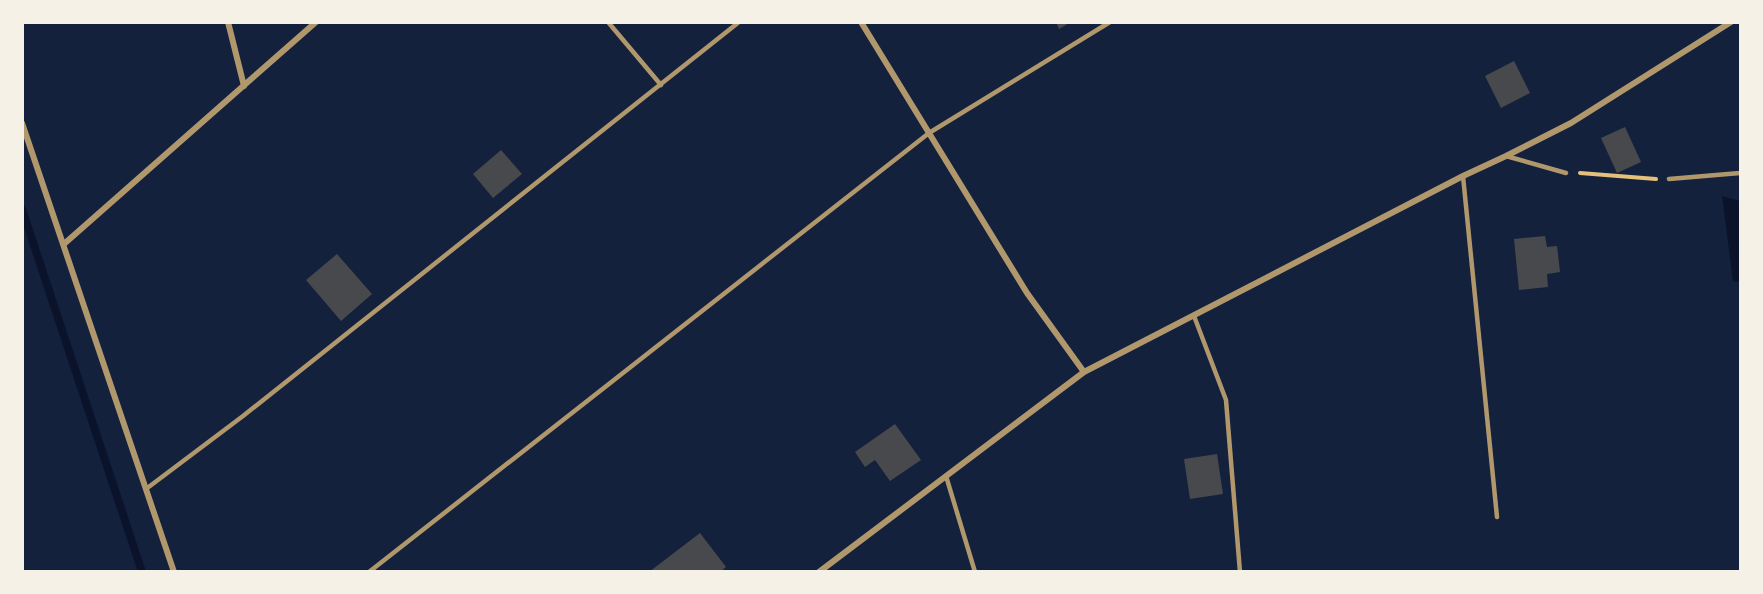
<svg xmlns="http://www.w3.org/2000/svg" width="1763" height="594" font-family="'Golos Text',sans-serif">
  <rect width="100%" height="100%" fill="#14213d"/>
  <!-- water -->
  <path fill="#0b132b" d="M1722,196L1740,201V282L1733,281Z"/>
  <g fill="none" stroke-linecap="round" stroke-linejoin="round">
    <!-- stream -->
    <path stroke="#0b132b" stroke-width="8" d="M22,209L142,572"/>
  </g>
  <!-- building -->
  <path fill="#48494c" d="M1056,22H1071L1059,29Z
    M1514,61L1530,93L1501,108L1485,76Z
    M1625,127L1641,162L1617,173L1601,138Z
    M501,150L522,174L493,198L473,174Z
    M1545,236L1547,247L1557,246L1560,272L1547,274L1548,287L1519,290L1514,239Z
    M337,254L372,294L341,321L306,280Z
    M895,424L921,460L890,481L875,460L865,467L855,452Z
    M1217,454L1223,494L1190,499L1184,459Z
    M700,533L726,567L720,572H649Z"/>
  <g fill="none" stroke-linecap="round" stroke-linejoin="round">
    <!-- path -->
    <path stroke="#e5c07b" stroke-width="4" d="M1580,173L1656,179"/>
    <!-- service -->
    <path stroke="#b1986c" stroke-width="4.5" d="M608,22L661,85
      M1506,156L1566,173
      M1463,176L1497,517
      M1669,179L1740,173
      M1194,316L1226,400L1240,572
      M946,476L975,572
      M146,489L243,416L739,22
      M369,572L929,133L1110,22"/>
    <!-- minor -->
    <path stroke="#b1986c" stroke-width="6" d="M228,22L244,86
      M861,22L1027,293L1084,372
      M22,123L174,572
      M64,244L316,22
      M819,572L1084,372L1463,176L1506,156L1571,123L1731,22"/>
  </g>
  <!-- border -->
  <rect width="1763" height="594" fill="none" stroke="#f6f1e7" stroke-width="48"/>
</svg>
